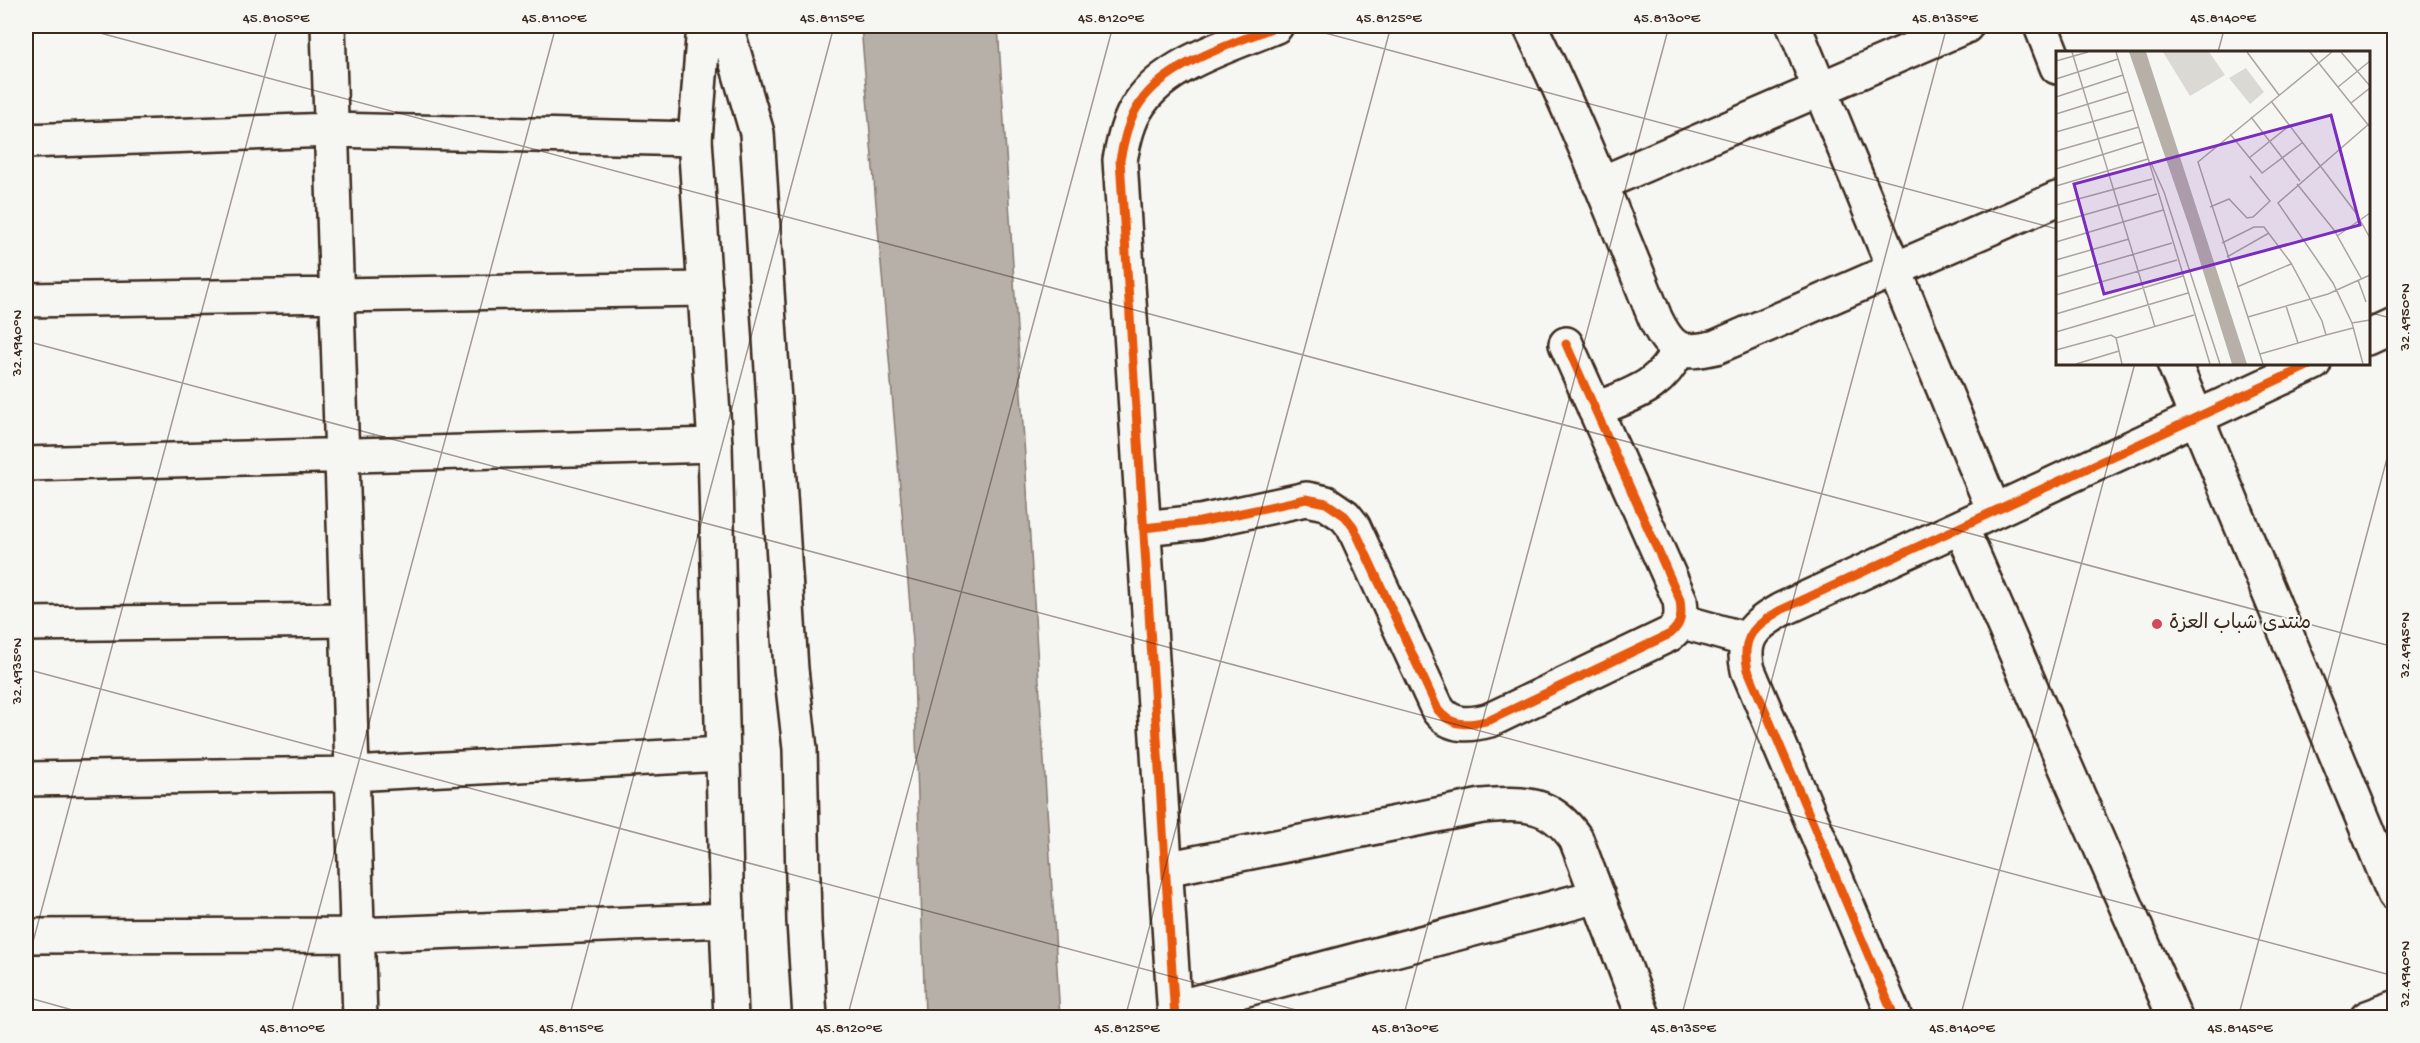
<svg xmlns="http://www.w3.org/2000/svg" width="2420" height="1043" font-family="'Gochi Hand','Playpen Sans Arabic',sans-serif">
  <rect width="100%" height="100%" fill="#f6f6f2"/>
  <filter id="ink" filterUnits="userSpaceOnUse"><feTurbulence type="fractalNoise" baseFrequency=".0167" numOctaves="2"/><feDisplacementMap in="SourceGraphic" scale="12" xChannelSelector="R" yChannelSelector="G"/><feConvolveMatrix kernelMatrix="1 2 1 2 8 2 1 2 1" color-interpolation-filters="sRGB"/></filter>
  <g filter="url(#ink)">
    <!-- water -->
    <path fill="#b6b0a9" stroke="#857a71" stroke-width="1.5" d="M861,26H998L1060,1017H925L913,642Z"/>
    <g fill="none" stroke-linecap="round" stroke-linejoin="round">
      <!-- minor casing -->
      <g stroke="#3b2a1e" stroke-width="38">
        <path id="minor" d="M328,26L360,1018
          M1530,26C1577,121 1616,221 1656,320C1672,352 1682,355 1716,347L2057,199
          M1794,26L1994,511
          M2041,26L2057,67
          M26,141L331,130L695,139
          M1600,184L1966,26
          M26,300L705,289
          M2368,338L2394,326
          M2174,363L2394,894
          M1595,410C1634,393 1659,389 1679,349
          M26,464L715,445
          M1961,527L2175,1018
          M1143,528L1200,522L1306,499L1326,503L1345,516L1353,526L1438,710C1452,728 1471,725 1490,720L1670,634C1682,624 1682,615 1680,600L1566,344
          M1680,621L1748,640
          M26,624L347,620
          M26,779L352,774L722,754
          M1165,869L1482,806C1524,803 1550,801 1576,839L1644,1018
          M26,936L357,935L727,920
          M1175,1008L1598,896
          M1895,1018L1748,670C1740,637 1755,625 1781,610L2314,363
          M2367,1018L2394,1008"/>
      </g>
      <!-- tertiary casing -->
      <g stroke="#3b2a1e" stroke-width="38">
        <path id="tertiary" d="M704,26L695,139L715,445L727,920L731,1018
          M726,26L757,133L791,669L800,749L804,921L810,1018
          M1175,1018L1120,160C1124,140 1128,120 1140,103C1168,62 1232,45 1276,26"/>
      </g>
      <!-- minor -->
      <use href="#minor" stroke="#f6f6f2" stroke-width="33"/>
      <!-- tertiary -->
      <use href="#tertiary" stroke="#f6f6f2" stroke-width="33"/>
      <!-- cycleway casing -->
      <g stroke="#f6f6f2" stroke-width="13">
        <path id="cycleway" d="M1143,528L1200,522L1306,499L1326,503L1345,516L1353,526L1438,710C1452,728 1471,725 1490,720L1670,634C1682,624 1682,615 1680,600L1566,344
          M1175,1018L1120,160C1124,140 1128,120 1140,103C1168,62 1232,45 1276,26
          M1895,1018L1748,670C1740,637 1755,625 1781,610L2314,363"/>
      </g>
      <!-- cycleway -->
      <use href="#cycleway" stroke="#e8590c" stroke-width="9"/>
    </g>
  </g>
  <!-- ticks -->
  <path fill="none" stroke="#3b2a1e" stroke-width="1.5" stroke-opacity="0.45" d="M74,26L2394,647M1299,26L2057,229M2218,52L2225,26M2368,312L2394,319M26,341L2394,976M26,669L1326,1018M26,968L278,26M26,997L101,1018M290,1018L556,26M569,1018L834,26M847,1018L1113,26M1125,1018L1391,26M1403,1018L1669,26M1681,1018L1947,26M1960,1018L2135,363M2238,1018L2394,432"/>
  <!-- markers -->
  <circle fill="#d1495b" stroke="#f6f6f2" stroke-width="2" cx="2157" cy="624" r="6"/>
  <g text-anchor="middle" dominant-baseline="central" stroke-width="4.5" stroke-linejoin="round" paint-order="stroke">
    <!-- poi labels -->
    <g font-size="20" fill="#3b2a1e" stroke="#f6f6f2" text-anchor="start">
      <text x="2169" y="624">منتدى شباب العزة</text>
    </g>
  </g>
  <!-- overview -->
  <g transform="translate(2056 51)">
    <rect width="314" height="314" fill="#f6f6f2"/>
    <path d="M107,1H153L169,24L134,45ZM190,17L208,41L194,53L173,27Z" fill="#dad9d3"/>
    <path d="M73,1H90L191,313H176L133,175Z" fill="#b6b0a9"/>
    <path fill="none" stroke="#aba49d" stroke-width="1.5" d="M16,1L99,276M60,1L154,313M191,1L223,44M254,1L313,75M285,1L314,35M0,10L32,1M0,28L62,8M282,36L314,10M0,46L67,24M215,50L300,162L314,187M295,52L314,37M0,63L71,41M195,66L244,130M0,81L77,59M174,83L206,122L246,92M0,100L83,76M193,107L233,75M95,112L108,141L164,313M0,118L87,91M241,133L278,179L305,227M0,135L92,108M0,154L96,128M154,156L173,148L191,167L197,166L214,150L194,125M0,172L101,143M281,185L314,162M0,191L107,159M166,192L198,176H208L235,212L266,270L270,284L204,303M171,206L213,182M0,209L73,188M0,226L116,192M302,229L310,251M181,236L235,213M0,244L121,209M230,255L242,292M0,263L127,225M192,266L272,243L314,224M296,272L314,269M0,281L132,242M270,284L297,277M60,287L66,313M0,299L55,284L60,287L138,264M20,313L63,300M207,313L142,111L276,1M307,313L296,272L277,232L222,152L314,72"/>
    <path fill="#7b2cbf" fill-opacity="0.15" stroke="#7b2cbf" stroke-width="3" d="M275,64L304,174L48,243L18,133Z"/>
    <rect width="314" height="314" fill="none" stroke="#3b2a1e" stroke-width="3"/>
  </g>
  <!-- margin -->
  <rect width="2420" height="1043" fill="none" stroke="#f6f6f2" stroke-width="66"/>
  <rect x="33" y="33" width="2354" height="977" fill="none" stroke="#3b2a1e" stroke-width="2"/>
  <g font-size="15" text-anchor="middle" fill="#3b2a1e">
    <text x="276" y="22">45.8105°E</text>
    <text x="554" y="22">45.8110°E</text>
    <text x="832" y="22">45.8115°E</text>
    <text x="1111" y="22">45.8120°E</text>
    <text x="1389" y="22">45.8125°E</text>
    <text x="1667" y="22">45.8130°E</text>
    <text x="1945" y="22">45.8135°E</text>
    <text x="2223" y="22">45.8140°E</text>
    <text transform="translate(2404 317) rotate(-90)" y="5">32.4950°N</text>
    <text transform="translate(16 343) rotate(-90)" y="5">32.4940°N</text>
    <text transform="translate(2404 645) rotate(-90)" y="5">32.4945°N</text>
    <text transform="translate(16 671) rotate(-90)" y="5">32.4935°N</text>
    <text transform="translate(2404 974) rotate(-90)" y="5">32.4940°N</text>
    <text x="292" y="1032">45.8110°E</text>
    <text x="571" y="1032">45.8115°E</text>
    <text x="849" y="1032">45.8120°E</text>
    <text x="1127" y="1032">45.8125°E</text>
    <text x="1405" y="1032">45.8130°E</text>
    <text x="1683" y="1032">45.8135°E</text>
    <text x="1962" y="1032">45.8140°E</text>
    <text x="2240" y="1032">45.8145°E</text>
  </g>
</svg>
